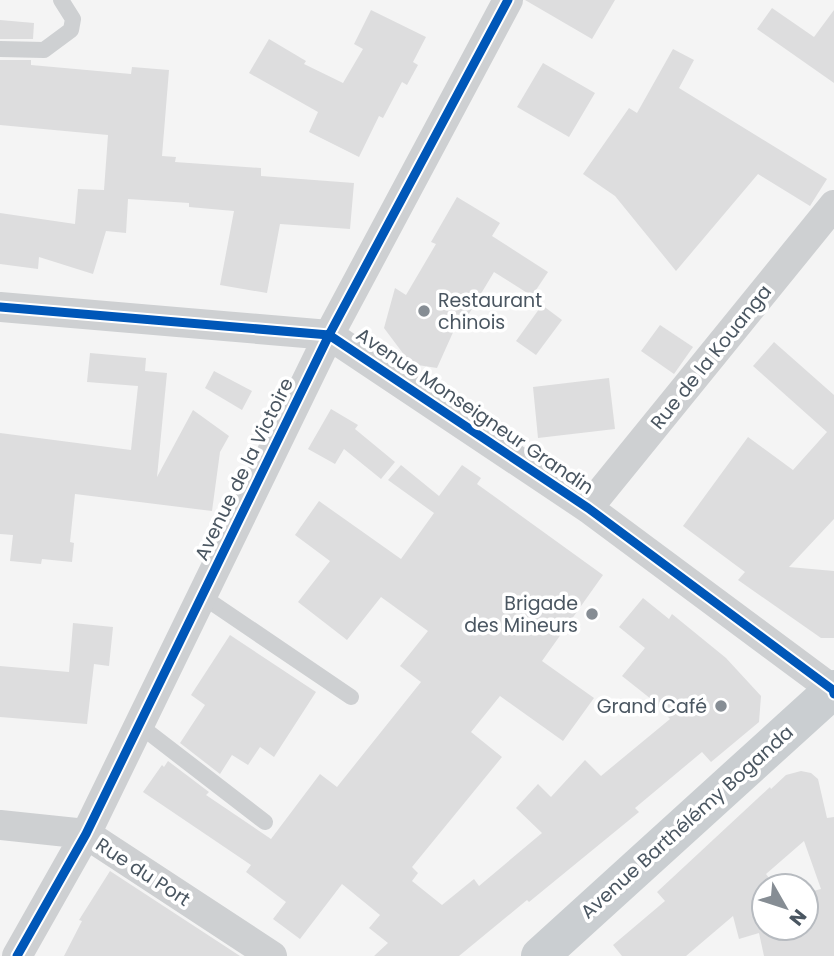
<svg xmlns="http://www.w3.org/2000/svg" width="834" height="956" font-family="Poppins,sans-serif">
  <rect width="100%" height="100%" fill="#f4f4f4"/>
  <!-- building -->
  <path fill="#ddddde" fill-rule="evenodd" d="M525,0H615L592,39Z
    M772,8L814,37L834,10V83L757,29Z
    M371,10L426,37L413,62L418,65L407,85L402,82L383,118L379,116L359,157L309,132L318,112L249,73L269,39L306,61L304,64L343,83L363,49L354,44Z
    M0,20L34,23L33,39H0Z
    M673,49L694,60L679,88L827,179L810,206L758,174L676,271L615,196L583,174L629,108L637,113Z
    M0,60H31V65L131,74L132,67L169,70L162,156L176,157L175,162L261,168V176L354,183L350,229L280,224L267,293L220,285L234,211L189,207V203L128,199L126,233L106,231L93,274L39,257L38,269L0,264V213L75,224L78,189L104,190L108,135L0,125Z
    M543,63L595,93L569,137L517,107Z
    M457,197L500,223L492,236L548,272L532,296L494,272L464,322L459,319L437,368L411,364L384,328L395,288L406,295L436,244L431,242Z
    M542,305L562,320L536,355L516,341Z
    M660,325L693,347L674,374L641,351Z
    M774,342L834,395V519L789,567L834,571V638H821L738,580L745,572L683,526L748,437L793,470L827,432L753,366Z
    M90,353L146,358L145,371L167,373L157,477L193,410L229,436L220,452L212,511L75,494L70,542L74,543L72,562L42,559L41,564L10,561L13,535L0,534V433L131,450L138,386L87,382Z
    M214,371L252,391L242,410L205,388Z
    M609,378L615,429L538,438L533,387Z
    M331,409L358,425L355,429L395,462L381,479L344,449L335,464L308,449Z
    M401,465L439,496L462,465L481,478L477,484L603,575L542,661L594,698L563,741L500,696L471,732L502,757L412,867L418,873L412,881L442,905L474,879L479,886L542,833L516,808L538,784L551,797L585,760L601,776L670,719L651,699L622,676L645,648L619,627L643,598L669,619L672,614L726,658L761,696L759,722L711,762L702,752L635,808L639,812L529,902L527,900L459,956H374L388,943L369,928L380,915L342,884L300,939L273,919L286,902L246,872L251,865L143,792L162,765L164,767L168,761L209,792L206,795L271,839L320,774L337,787L421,682L400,666L428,631L381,597L347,640L298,602L330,561L295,535L319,501L401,559L434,513L388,480Z
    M73,623L113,627L109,666L94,664L87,724L0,717V666L69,672Z
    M230,635L316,692L274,757L260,747L248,765L232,755L220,774L180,743L205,705L191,695Z
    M801,771L811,773L818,779L827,818L834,817V956H764L759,933L739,939L733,916L686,956H622L613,945L665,901L657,892L770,787L771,789L786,775ZM804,841L821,889L806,893V928H764V886H775L766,874Z
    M110,871L240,956H64L82,921L79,920Z"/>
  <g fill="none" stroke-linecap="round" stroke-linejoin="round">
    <!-- service -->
    <path stroke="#ced0d2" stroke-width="16" d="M0,49L44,50L71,30L73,19L61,0
      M202,596L351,697
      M139,725L265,822"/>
    <!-- minor -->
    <path stroke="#ced0d2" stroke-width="30" d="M0,307L329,335L588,508L833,690L834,694
      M588,508L834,205
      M0,825L86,834L272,956
      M17,956L86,834L329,335L508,0"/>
    <!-- primary -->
    <path stroke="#caced1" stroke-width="38" d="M540,956L834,689"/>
    <!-- cycleway casing -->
    <g stroke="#fff" stroke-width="13">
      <path id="cycleway" d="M0,307L329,335L588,508L833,690L834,694
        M17,956L86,834L329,335L508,0"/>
    </g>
    <!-- cycleway -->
    <use href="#cycleway" stroke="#0057b8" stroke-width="9"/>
  </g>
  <!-- markers -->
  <g fill="#868d94" stroke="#fff" stroke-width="2.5">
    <circle cx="424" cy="311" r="7"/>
    <circle cx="592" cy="614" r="7"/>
    <circle cx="721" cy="706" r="7"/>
  </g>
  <g text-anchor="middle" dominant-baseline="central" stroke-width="7" stroke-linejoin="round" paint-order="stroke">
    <!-- poi labels -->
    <g font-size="19" fill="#4a5661" stroke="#fff" text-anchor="end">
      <text x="438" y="300" text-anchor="start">Restaurant<tspan x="438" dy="22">chinois</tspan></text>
      <text x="578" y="603">Brigade<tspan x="578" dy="22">des Mineurs</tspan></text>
      <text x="707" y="706">Grand Café</text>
    </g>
    <!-- street labels -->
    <g font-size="19" fill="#4a5661" stroke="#fff">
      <text transform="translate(711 357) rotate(-51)">Rue de la Kouanga</text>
      <text transform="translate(475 411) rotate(34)">Avenue Monseigneur Grandin</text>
      <text transform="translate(244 469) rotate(-64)">Avenue de la Victoire</text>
      <text transform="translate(687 822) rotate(-42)">Avenue Barthélémy Boganda</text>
      <text transform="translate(143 872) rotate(33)">Rue du Port</text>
    </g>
  </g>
  <!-- north arrow -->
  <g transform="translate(785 907) rotate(129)"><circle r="33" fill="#ffffff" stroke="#b7bbc0" stroke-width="2"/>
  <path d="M0-5L12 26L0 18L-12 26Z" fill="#868d94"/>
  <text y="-10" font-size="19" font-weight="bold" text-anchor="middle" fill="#4a5661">N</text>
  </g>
</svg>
